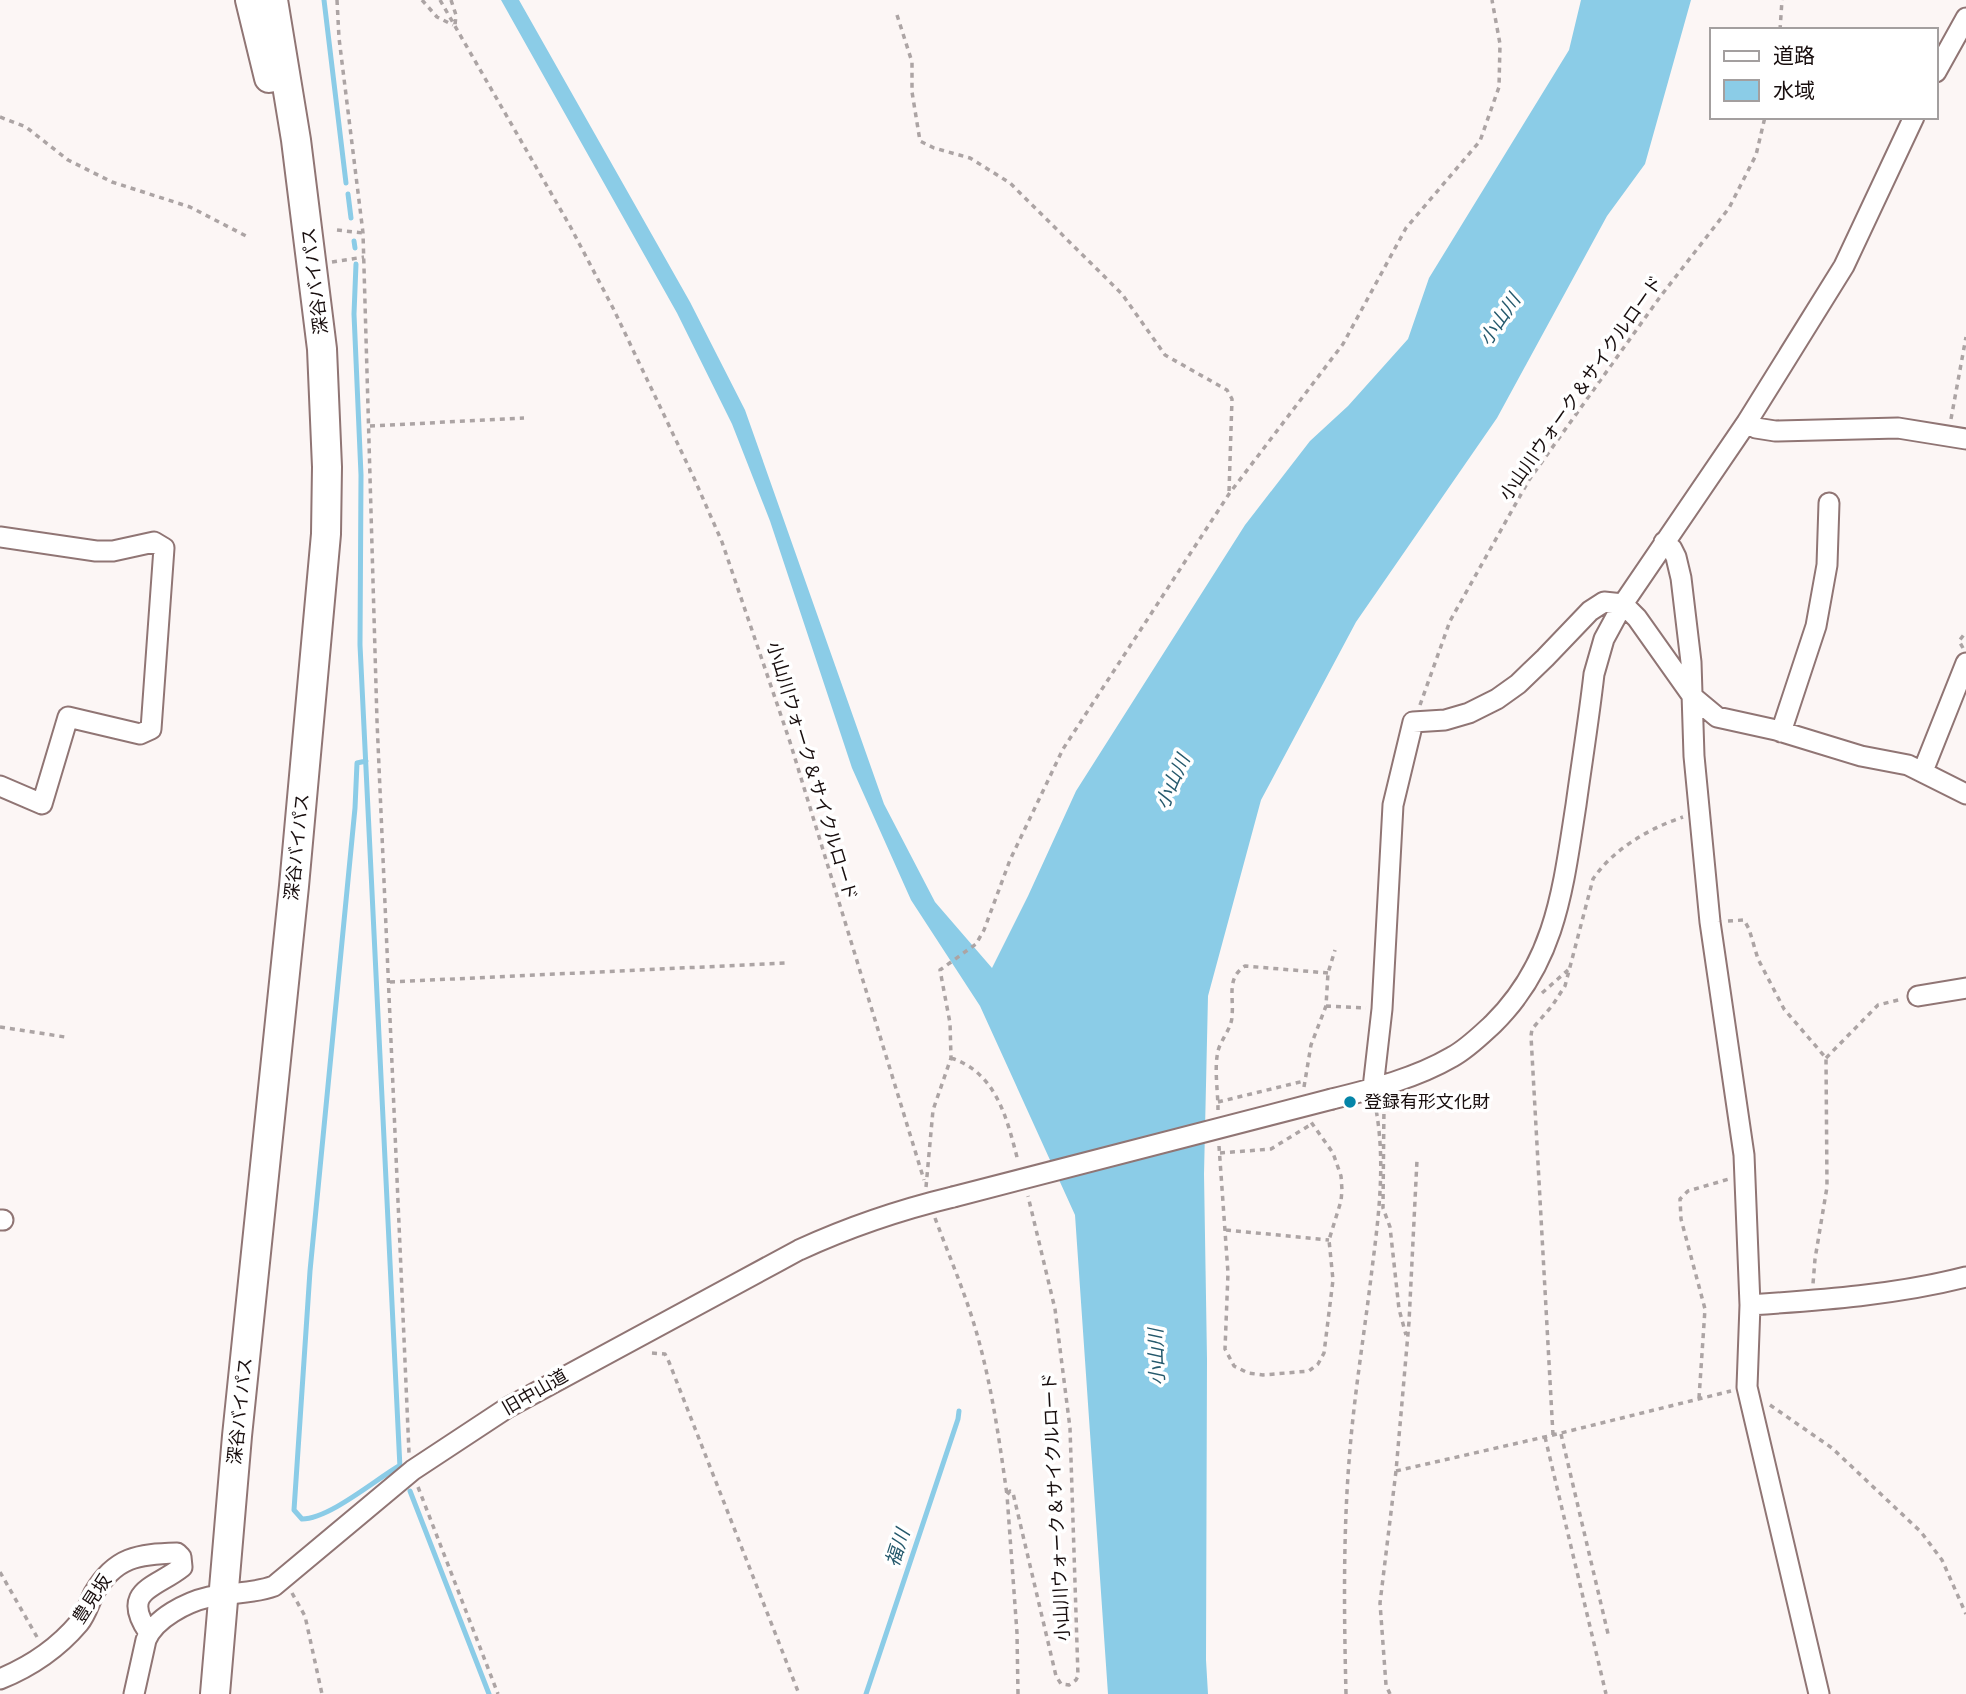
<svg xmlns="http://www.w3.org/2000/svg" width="1966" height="1694" font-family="'Nunito Sans','Noto Sans JP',sans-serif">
  <rect width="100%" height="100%" fill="#fcf6f5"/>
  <!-- water -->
  <path fill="#8bcce7" d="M501,0H519L690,302L745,410L884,804L935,902L992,968L1028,896L1076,791L1245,525L1310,441L1348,406L1408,339L1429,278L1569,50L1581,0H1691L1645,164L1607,216L1497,418L1356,622L1261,800L1208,996L1204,1174L1207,1359L1206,1660L1208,1694H1108L1075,1215L980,1006L911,900L852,768L770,521L732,424L677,313Z"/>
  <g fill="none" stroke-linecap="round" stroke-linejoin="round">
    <!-- stream -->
    <path stroke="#8bcce7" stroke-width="5" d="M324,0L346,183
      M348,194L351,218
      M354,241L355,248
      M356,264L354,314L361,475L360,645L400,1468
      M366,761L357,763L355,808L310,1271L294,1510L302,1519C329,1519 375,1480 399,1466
      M410,1491L489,1694
      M866,1694L958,1419L959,1411"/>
    <!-- minor casing -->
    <g stroke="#907574" stroke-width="23">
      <path id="minor" d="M1936,72L1966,18
        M1747,422L1756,428L1775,431L1898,428L1966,439
        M0,537L96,551H113L154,542L164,548L151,729L140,734L68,717L42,804L0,786
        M1664,542L1672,549L1676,557L1681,578L1691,662L1694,756L1710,922L1744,1155L1750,1305L1747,1387L1819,1694
        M1781,732L1816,626L1827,565L1829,503
        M1923,771L1966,663
        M1918,996L1966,988
        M1373,1088L1382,1009L1393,805L1413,722L1445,720L1469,713L1497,699L1518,684L1545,658L1590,611L1604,602L1623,604L1637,618L1693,697L1717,717L1776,730L1861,756L1908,765L1966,794
        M1332,1099C1373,1089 1416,1078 1452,1057C1467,1049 1481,1035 1493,1024C1556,962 1563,888 1576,805C1582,761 1589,718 1594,674L1604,639L1623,604L1747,422L1844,266L1914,117
        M0,1220H3
        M1750,1305C1822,1300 1896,1295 1966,1277
        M0,1679C32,1666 57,1649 79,1623C86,1615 89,1603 94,1593C115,1557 138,1554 177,1553L181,1557L182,1567C156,1588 119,1590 149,1633
        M134,1694L146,1640C155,1618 187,1602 209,1597C231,1592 253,1594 274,1586L413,1470L507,1408L799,1250C849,1227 899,1210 953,1197"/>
    </g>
    <!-- highway casing -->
    <g stroke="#907574" stroke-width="32">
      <path id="highway" d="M250,0L269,78
        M215,1694L237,1436L294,886L326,534L327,467L322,349L296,140L273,0"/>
    </g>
    <!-- path -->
    <path stroke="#aca4a4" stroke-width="3.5" stroke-dasharray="5 5" stroke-linecap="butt" d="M337,0L339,38L363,233L377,721L409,1453
      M422,0L437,17L453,25
      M440,0L570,226L613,308L694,478L722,542L790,742L924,1180
      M451,0L456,15L455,25
      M897,15L912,62V92L920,141L934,148L970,158L1010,183L1122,294L1165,355L1227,390L1232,399L1229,492
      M1780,30L1782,0
      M0,117L26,127L68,160L112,182L190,207L248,237
      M337,230L363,233
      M332,262L364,257
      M1951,419L1966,337
      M370,426L524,418
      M1963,648L1959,641L1966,632
      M1420,705L1450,621L1529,480L1660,297L1729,208L1756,155L1765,117
      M1728,921L1744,920L1749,929L1758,959L1784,1009L1826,1058L1827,1187L1815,1259L1813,1284
      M390,982L786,963
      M1542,993L1568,970
      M1326,1006L1366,1008
      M0,1027L65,1037
      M951,1058C997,1073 1007,1119 1018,1161
      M1826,1058L1878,1005L1902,999
      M1304,1087L1311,1045L1326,1006L1328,973L1335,950
      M1218,1102L1304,1081
      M1384,1104L1383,1208L1390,1227L1399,1309L1406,1335
      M1218,1110C1218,1091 1214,1069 1218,1051C1221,1039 1232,1028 1232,1016C1234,997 1226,978 1245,966L1328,973
      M1219,1146L1228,1273L1225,1349L1234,1366L1248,1373L1263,1375L1309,1371L1318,1364L1324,1353L1333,1280L1329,1240L1341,1201L1342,1190L1341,1176L1333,1153L1311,1122
      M1220,1153L1271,1149L1310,1125
      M926,1187L933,1110L951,1058L950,1023L940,970L976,944L984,930L1010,860L1063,749L1229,494L1343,344L1406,228L1480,141L1499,87L1500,44L1492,0
      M935,1218C948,1253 963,1288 974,1324C991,1380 999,1438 1007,1495
      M1226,1230L1329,1240
      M652,1353L665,1354L669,1362L799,1694
      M1699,1398L1705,1309L1681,1219L1680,1199L1688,1191L1729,1179
      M1770,1405L1832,1448L1921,1532L1942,1560L1966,1614
      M1561,1434L1609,1638
      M1553,1435L1531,1036L1532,1029L1552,1006L1565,986L1593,879C1613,849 1650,828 1683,817
      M1545,1437L1606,1694
      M1396,1471L1553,1435L1731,1391
      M418,1487L498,1694
      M0,1572L37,1637
      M292,1593L305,1616L322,1694
      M1018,1694L1017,1633L1007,1495L1010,1491L1013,1493L1056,1676L1061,1684L1069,1685L1076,1680L1078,1676L1070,1428L1055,1309L1028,1196
      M1346,1694C1344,1612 1343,1530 1350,1449C1355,1389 1365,1329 1372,1269C1379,1214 1386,1159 1375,1104
      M1390,1694L1386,1685L1380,1603L1396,1471L1409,1322L1417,1160"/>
    <!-- minor -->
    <use href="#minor" stroke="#fff" stroke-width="19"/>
    <!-- highway -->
    <use href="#highway" stroke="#fff" stroke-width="28"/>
    <!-- minor-bridge casing -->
    <g stroke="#907574" stroke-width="23" stroke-linecap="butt">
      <path id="minor-bridge" d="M953,1197L1332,1099"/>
    </g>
    <!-- minor-bridge -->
    <use href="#minor-bridge" stroke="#fff" stroke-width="19"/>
  </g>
  <!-- markers -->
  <circle fill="#0585a8" stroke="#fff" stroke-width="2.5" cx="1350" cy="1102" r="7"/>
  <g text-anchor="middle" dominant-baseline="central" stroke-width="7" stroke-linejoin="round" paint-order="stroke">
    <!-- street labels -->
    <g font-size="18" fill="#180e0e" stroke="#fff">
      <text transform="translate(315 281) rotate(-97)">深谷バイパス</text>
      <text transform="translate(1581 388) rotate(-55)">小山川ウォーク＆サイクルロード</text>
      <text transform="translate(812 771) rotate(73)">小山川ウォーク＆サイクルロード</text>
      <text transform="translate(297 847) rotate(-84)">深谷バイパス</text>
      <text transform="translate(535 1392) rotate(-30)">旧中山道</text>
      <text transform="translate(240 1411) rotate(-84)">深谷バイパス</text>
      <text transform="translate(1056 1507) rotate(-93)">小山川ウォーク＆サイクルロード</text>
      <text transform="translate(92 1599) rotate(-57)">豊見坂</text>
    </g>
    <!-- poi labels -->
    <g font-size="18" fill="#180e0e" stroke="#fff" text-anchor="start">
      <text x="1364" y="1102">登録有形文化財</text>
    </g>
    <!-- water labels -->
    <g font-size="19" font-style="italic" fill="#25596c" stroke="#fff">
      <text transform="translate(1500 320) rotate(-56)">小山川</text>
      <text transform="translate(1173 782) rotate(-66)">小山川</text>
      <text transform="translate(1157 1357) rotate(-92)">小山川</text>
      <text transform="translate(898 1548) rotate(-72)">福川</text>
    </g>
  </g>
  <!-- legend -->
  <rect x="1710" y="28" width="228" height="91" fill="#ffffff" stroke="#a39f9f" stroke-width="2"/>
  <rect x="1724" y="51" width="35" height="10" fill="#ffffff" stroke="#a39f9f" stroke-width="2"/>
  <text x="1773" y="63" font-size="21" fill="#180e0e">道路</text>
  <rect x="1724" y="80" width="35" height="21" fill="#8bcce7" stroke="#a39f9f" stroke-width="2"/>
  <text x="1773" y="98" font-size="21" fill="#180e0e">水域</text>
</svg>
